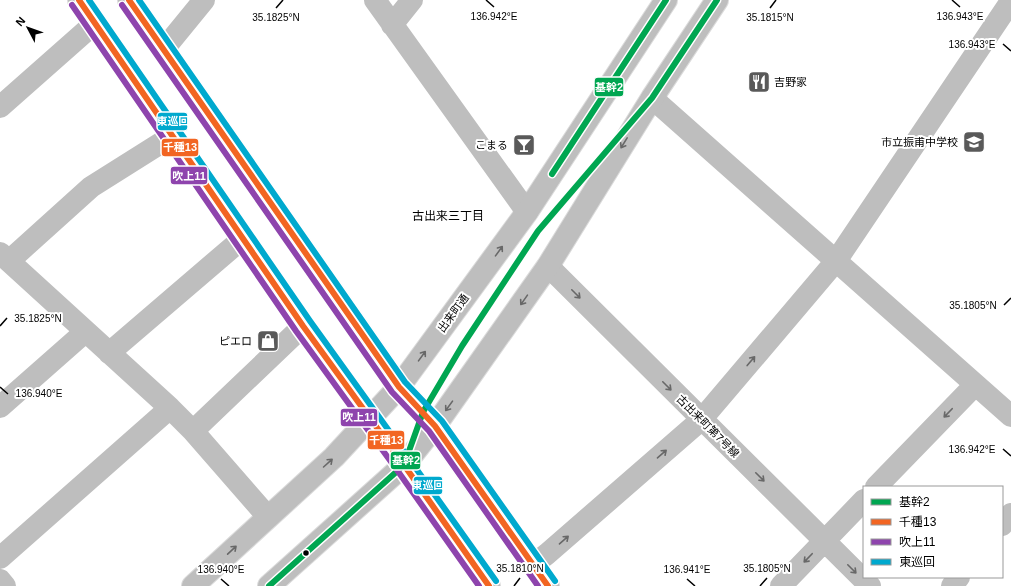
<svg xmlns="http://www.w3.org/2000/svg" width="1011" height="586" font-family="Arial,'Noto Sans JP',sans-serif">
  <rect width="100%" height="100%" fill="#fff"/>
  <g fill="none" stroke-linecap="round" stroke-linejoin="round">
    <!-- major casing -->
    <g stroke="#dbdbdb" stroke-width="24">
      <path id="major" d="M79,0L303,326L404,465L489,586
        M129,0L399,387L435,426L548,586
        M193,586L334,457L399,387L527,212L666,0
        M269,586L404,465L435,426L548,266L652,98L717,0"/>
    </g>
    <!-- minor -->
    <path stroke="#bebebe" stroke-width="22" d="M375,0L527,212
      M392,25L412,0
      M164,49L204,0
      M652,98L1011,416
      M0,107L95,23
      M0,253L170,408L193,431L268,517
      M9,261L91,187L172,136
      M548,266L870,586
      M109,353L242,239
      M0,407L85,332
      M193,431L303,326
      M876,487L975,385
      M1002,525L1011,514
      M0,558L170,408
      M534,564L547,554L701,420L836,261L1011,1
      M0,580L5,586
      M781,586L864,500
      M952,586L959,577"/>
    <!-- major -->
    <use href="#major" stroke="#bebebe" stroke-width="22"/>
    <!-- bus-1 casing -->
    <g stroke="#fff" stroke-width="9">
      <path id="bus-1" d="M552,174L666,0
        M269,586L404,465L423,412L462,346L538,231L652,98L717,0"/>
    </g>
    <!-- bus-2 casing -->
    <g stroke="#fff" stroke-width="9">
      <path id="bus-2" d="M79,0L303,326L404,465L489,586
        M129,0L399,387L435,426L548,586"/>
    </g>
    <!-- bus-3 casing -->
    <g stroke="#fff" stroke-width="9">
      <path id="bus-3" d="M72,5L296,331L397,470L479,586
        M122,5L392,392L429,431L538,586"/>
    </g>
    <!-- bus-4 casing -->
    <g stroke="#fff" stroke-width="9">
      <path id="bus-4" d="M89,0L310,321L410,460L496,581
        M139,0L405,382L442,421L555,581"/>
    </g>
    <!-- bus-1 -->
    <use href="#bus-1" stroke="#00a651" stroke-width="6"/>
    <!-- bus-2 -->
    <use href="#bus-2" stroke="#f26522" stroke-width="6"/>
    <!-- bus-3 -->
    <use href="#bus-3" stroke="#8e44ad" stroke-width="6"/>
    <!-- bus-4 -->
    <use href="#bus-4" stroke="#00a9ce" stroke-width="6"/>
  </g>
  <!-- one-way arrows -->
  <defs><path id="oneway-shaft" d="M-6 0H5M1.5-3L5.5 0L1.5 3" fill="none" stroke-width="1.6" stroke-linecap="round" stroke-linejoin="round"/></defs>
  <g stroke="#686868">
    <use href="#oneway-shaft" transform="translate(624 143) rotate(122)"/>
    <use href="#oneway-shaft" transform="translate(499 251) rotate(-54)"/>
    <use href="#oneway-shaft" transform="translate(576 294) rotate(45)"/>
    <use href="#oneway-shaft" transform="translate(524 300) rotate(125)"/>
    <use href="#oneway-shaft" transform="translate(422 356) rotate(-54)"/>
    <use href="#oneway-shaft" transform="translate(751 361) rotate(-50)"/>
    <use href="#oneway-shaft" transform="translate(667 386) rotate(45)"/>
    <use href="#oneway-shaft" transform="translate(449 406) rotate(126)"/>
    <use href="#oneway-shaft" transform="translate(948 413) rotate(134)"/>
    <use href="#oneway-shaft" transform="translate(662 454) rotate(-41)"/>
    <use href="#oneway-shaft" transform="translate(328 463) rotate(-42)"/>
    <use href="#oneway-shaft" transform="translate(760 477) rotate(45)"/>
    <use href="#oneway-shaft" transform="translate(564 540) rotate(-41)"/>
    <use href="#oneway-shaft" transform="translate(232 550) rotate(-43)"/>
    <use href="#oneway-shaft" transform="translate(808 558) rotate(134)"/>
    <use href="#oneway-shaft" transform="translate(852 569) rotate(45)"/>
  </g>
  <!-- ticks -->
  <path fill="none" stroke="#000" stroke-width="1.5" d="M486,0L494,7M952,0L960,7M276,8L283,0M770,8L776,0M1003,44L1011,51M1004,305L1011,298M0,326L7,318M0,387L8,394M1003,449L1011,456M221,579L229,586M687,579L695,586M514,586L520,578M760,586L767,578"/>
  <!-- icons -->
  <defs>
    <g id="restaurant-square" transform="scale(1.15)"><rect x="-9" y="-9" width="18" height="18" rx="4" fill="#595959" stroke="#fff"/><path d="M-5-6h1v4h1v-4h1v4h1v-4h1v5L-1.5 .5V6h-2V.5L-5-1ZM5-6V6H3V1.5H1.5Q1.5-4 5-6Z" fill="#fff"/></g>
    <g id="school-square" transform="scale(1.15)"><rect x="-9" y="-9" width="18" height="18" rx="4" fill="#595959" stroke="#fff"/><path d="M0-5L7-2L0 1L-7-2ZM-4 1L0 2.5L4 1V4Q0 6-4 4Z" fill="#fff"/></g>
    <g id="bar-square" transform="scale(1.15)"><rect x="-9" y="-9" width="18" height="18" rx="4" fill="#595959" stroke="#fff"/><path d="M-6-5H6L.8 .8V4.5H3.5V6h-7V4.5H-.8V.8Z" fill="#fff"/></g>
    <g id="shop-square" transform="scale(1.15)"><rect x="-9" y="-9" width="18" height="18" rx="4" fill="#595959" stroke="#fff"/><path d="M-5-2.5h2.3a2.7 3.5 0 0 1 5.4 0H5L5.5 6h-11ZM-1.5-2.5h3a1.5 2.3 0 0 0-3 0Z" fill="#fff"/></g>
  </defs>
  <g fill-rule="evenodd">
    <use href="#restaurant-square" x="759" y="82"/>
    <use href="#school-square" x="974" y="142"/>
    <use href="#bar-square" x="524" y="145"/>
    <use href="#shop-square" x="268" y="341"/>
  </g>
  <!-- markers -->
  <circle fill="#000" stroke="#fff" stroke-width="1.5" cx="306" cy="553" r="3.5"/>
  <g text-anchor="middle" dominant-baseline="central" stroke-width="4" stroke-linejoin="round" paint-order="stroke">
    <!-- poi labels -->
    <g font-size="11" fill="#000" stroke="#fff" text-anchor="end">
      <text x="774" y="82" text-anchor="start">吉野家</text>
      <text x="958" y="142">市立振甫中学校</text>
      <text x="508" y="145">こまる</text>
      <text x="252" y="341">ピエロ</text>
    </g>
    <!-- street labels -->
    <g font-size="11" fill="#000" stroke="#fff">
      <text transform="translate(453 313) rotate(-54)">出来町通</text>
      <text transform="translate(708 426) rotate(45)">古出来町第7号線</text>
    </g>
    <!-- neighbourhood labels -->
    <g font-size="12" fill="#000" stroke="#fff">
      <text x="448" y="216">古出来三丁目</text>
    </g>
  </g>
  <g font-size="10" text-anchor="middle" fill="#000" stroke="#fff" stroke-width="4" stroke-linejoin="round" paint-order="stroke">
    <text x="494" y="20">136.942°E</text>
    <text x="960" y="20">136.943°E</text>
    <text x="276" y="21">35.1825°N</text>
    <text x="770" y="21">35.1815°N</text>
    <text x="972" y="48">136.943°E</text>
    <text x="973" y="309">35.1805°N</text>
    <text x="38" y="322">35.1825°N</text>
    <text x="39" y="397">136.940°E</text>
    <text x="972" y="453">136.942°E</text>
    <text x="520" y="572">35.1810°N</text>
    <text x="767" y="572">35.1805°N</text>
    <text x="221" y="573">136.940°E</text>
    <text x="687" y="573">136.941°E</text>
  </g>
  <g stroke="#fff" stroke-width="1.5">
    <rect x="594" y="77" width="30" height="20" rx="4" fill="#00a651"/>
    <rect x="157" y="112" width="31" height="19" rx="4" fill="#00a9ce"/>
    <rect x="161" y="138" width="38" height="19" rx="4" fill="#f26522"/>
    <rect x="170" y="166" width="38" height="19" rx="4" fill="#8e44ad"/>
    <rect x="340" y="408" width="38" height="19" rx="4" fill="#8e44ad"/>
    <rect x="367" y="430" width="38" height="20" rx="4" fill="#f26522"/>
    <rect x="390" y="451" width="31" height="19" rx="4" fill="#00a651"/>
    <rect x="413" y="476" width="30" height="19" rx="4" fill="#00a9ce"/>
  </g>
  <g font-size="11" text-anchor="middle" font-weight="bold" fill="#fff">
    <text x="609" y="91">基幹2</text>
    <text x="173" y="125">東巡回</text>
    <text x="180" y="151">千種13</text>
    <text x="189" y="180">吹上11</text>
    <text x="359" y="421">吹上11</text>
    <text x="386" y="444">千種13</text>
    <text x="406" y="464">基幹2</text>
    <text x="428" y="489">東巡回</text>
  </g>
  <!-- legend -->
  <rect x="863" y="486" width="140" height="92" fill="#ffffff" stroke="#999999"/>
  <rect x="871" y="499" width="20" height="6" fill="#00a651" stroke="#999999"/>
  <text x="899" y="506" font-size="12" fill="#000000">基幹2</text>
  <rect x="871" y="519" width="20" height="6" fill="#f26522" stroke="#999999"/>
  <text x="899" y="526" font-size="12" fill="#000000">千種13</text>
  <rect x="871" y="539" width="20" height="6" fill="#8e44ad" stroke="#999999"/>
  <text x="899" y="546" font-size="12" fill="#000000">吹上11</text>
  <rect x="871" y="559" width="20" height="6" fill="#00a9ce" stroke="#999999"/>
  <text x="899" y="566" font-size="12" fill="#000000">東巡回</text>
  <!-- north arrow -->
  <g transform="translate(28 28) rotate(311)" stroke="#ffffff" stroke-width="3" paint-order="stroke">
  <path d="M0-3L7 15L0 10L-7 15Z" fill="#000000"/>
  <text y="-6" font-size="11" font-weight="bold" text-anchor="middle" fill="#000000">N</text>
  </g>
</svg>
